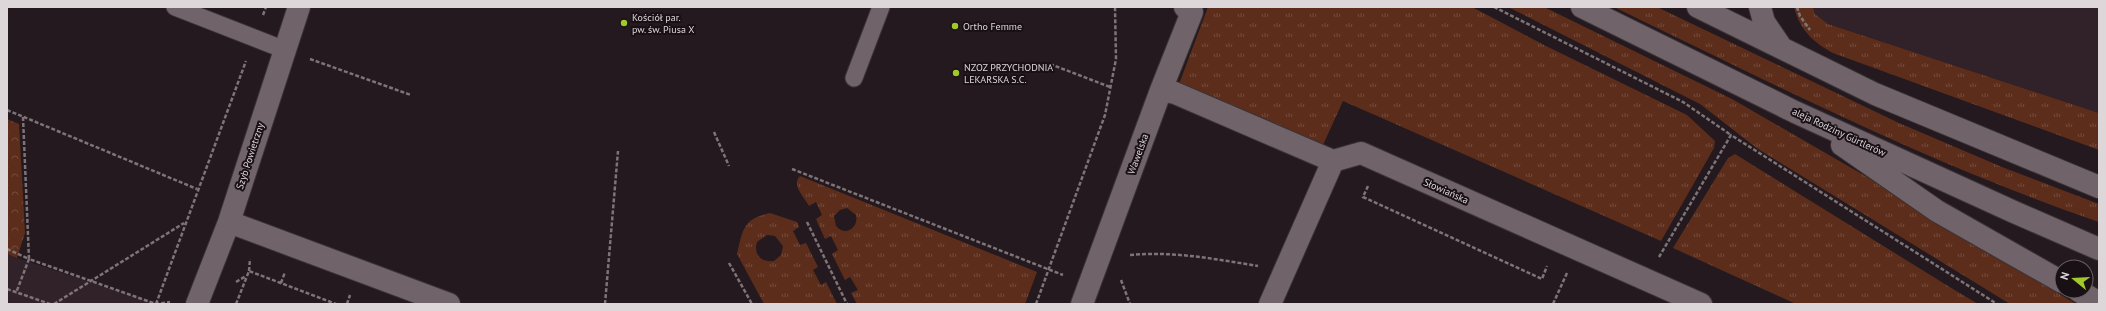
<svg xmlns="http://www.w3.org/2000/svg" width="2106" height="311" font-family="'PT Sans',sans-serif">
  <defs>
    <pattern id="grass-tufts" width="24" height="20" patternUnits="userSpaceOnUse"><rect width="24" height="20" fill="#5d2d1b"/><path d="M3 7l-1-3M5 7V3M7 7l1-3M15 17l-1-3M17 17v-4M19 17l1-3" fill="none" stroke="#744b3c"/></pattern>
    <pattern id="forest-crowns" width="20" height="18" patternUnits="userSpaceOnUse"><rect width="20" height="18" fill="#5d2d1b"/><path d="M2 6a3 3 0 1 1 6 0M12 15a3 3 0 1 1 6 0" fill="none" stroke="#744b3c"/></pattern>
  </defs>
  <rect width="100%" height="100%" fill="#23191e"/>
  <!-- built -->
  <path fill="#312129" d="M1813,7H2099V113L1828,24L1815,14Z
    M7,254L17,258L159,304H7Z"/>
  <!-- grass -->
  <path fill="url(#grass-tufts)" fill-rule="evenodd" d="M1208,7H1472L1546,46L1687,115L1715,141L1714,148L1661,241L1343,101L1323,145L1179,84Z
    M1508,7H1544L1732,99L1867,177L2076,304H2010L1758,149L1700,104Z
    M1614,7H1657L1899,123L2002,167L2099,204V222C1932,165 1773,84 1614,7Z
    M1794,7H1813L1815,14L1828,24L2099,113V150L1833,53C1813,42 1800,30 1794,7Z
    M1735,154L1948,286L1978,304H1796L1673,248L1728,158Z
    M800,176L1037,272L1025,304H857L851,293L858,290L850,277L845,280L832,254L838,250L831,236L825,239L816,219L822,215L816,202L809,206C804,197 791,185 800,176ZM847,208L856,215C859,228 845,237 836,226L834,216L840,210Z
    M770,213L797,222L799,227L793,231L800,245L806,243L818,267L813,270L821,285L826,282L837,304H764L737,254C743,229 743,219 770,213ZM767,235L775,236L783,246L781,255L774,261C762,263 753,255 757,242Z"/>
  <!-- forest -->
  <path fill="url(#forest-crowns)" d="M7,119L19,124L25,233L17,258L7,254Z"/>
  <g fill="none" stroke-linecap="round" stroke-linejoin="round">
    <!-- service casing -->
    <g stroke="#3a3336" stroke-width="19">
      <path id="service" d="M175,7L285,50
        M854,78L881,7"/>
    </g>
    <!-- minor casing -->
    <g stroke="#3a3336" stroke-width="24">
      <path id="minor" d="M1161,90L1175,93L1333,161
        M229,222L449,304
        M197,304L229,222L299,7
        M1082,304L1161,90L1192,12L1185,7
        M1270,304L1333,161L1361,153L1701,304"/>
    </g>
    <!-- tertiary casing -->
    <g stroke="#3a3336" stroke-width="24">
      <path id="tertiary" d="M1582,7L1795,112L2014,212L2099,249
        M1698,7L1875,94L2099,187
        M1760,7L1764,22L1781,47
        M1842,145L1937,211L2062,282
        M2079,291L2099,303"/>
    </g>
    <!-- path -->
    <path stroke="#7d7478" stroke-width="2.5" stroke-dasharray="4 2" stroke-linecap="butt" d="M1494,7L1683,102L1731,135
      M1797,7L1800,16L1810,30
      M263,15L266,7
      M310,59L411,95
      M1050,64L1110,87
      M7,110L197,189
      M23,117L29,259L156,304L170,302
      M714,132L729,166
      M792,169L1063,275
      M1368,186L1363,197L1542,279L1547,266
      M807,222L847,304
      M7,249L29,259L16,293
      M1130,255C1173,251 1215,259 1258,266
      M1659,257L1731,135L1997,304
      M729,263L752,304
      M249,271L250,259
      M1121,280L1130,304
      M236,282L246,276
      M281,283L285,272
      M7,289L50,304
      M54,304L184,223
      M156,304L246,61
      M236,304L249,271L336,304
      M347,304L350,295
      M605,304L618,151
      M1036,304L1105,115L1116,59L1115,7
      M1553,304L1567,273"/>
    <!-- service -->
    <use href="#service" stroke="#70646a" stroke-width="17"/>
    <!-- minor -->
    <use href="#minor" stroke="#70646a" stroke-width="22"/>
    <!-- tertiary -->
    <use href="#tertiary" stroke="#70646a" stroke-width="22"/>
  </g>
  <!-- markers -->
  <g fill="#a1c929" stroke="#191015" stroke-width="1.5">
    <circle cx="624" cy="23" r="4"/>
    <circle cx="955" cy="26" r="4"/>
    <circle cx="956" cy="73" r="4"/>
  </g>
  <g text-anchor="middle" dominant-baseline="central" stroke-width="4" stroke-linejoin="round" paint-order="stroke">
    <!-- poi labels -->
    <g font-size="10" fill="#ded7da" stroke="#191015" text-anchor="start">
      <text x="632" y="17">Kościół par.<tspan x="632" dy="12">pw. św. Piusa X</tspan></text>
      <text x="963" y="26">Ortho Femme</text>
      <text x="964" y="67">NZOZ PRZYCHODNIA<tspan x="964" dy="12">LEKARSKA S.C.</tspan></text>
    </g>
    <!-- street labels -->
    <g font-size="10" fill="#ded7da" stroke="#191015">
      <text transform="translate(1839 132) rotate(25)">aleja Rodziny Gürtlerów</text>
      <text transform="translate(1138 154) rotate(-70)">Wawelska</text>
      <text transform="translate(250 156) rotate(-72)">Szyb Powietrzny</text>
      <text transform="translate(1446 191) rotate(24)">Słowiańska</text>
    </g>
  </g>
  <!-- border -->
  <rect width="2106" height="311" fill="none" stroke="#ded7da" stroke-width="16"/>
  <!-- north arrow -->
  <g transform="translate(2074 279) rotate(288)"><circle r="19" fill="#191015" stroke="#686064"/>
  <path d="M0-3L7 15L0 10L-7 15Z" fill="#a1c929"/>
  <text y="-6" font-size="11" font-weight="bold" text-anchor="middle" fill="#ded7da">N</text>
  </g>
</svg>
